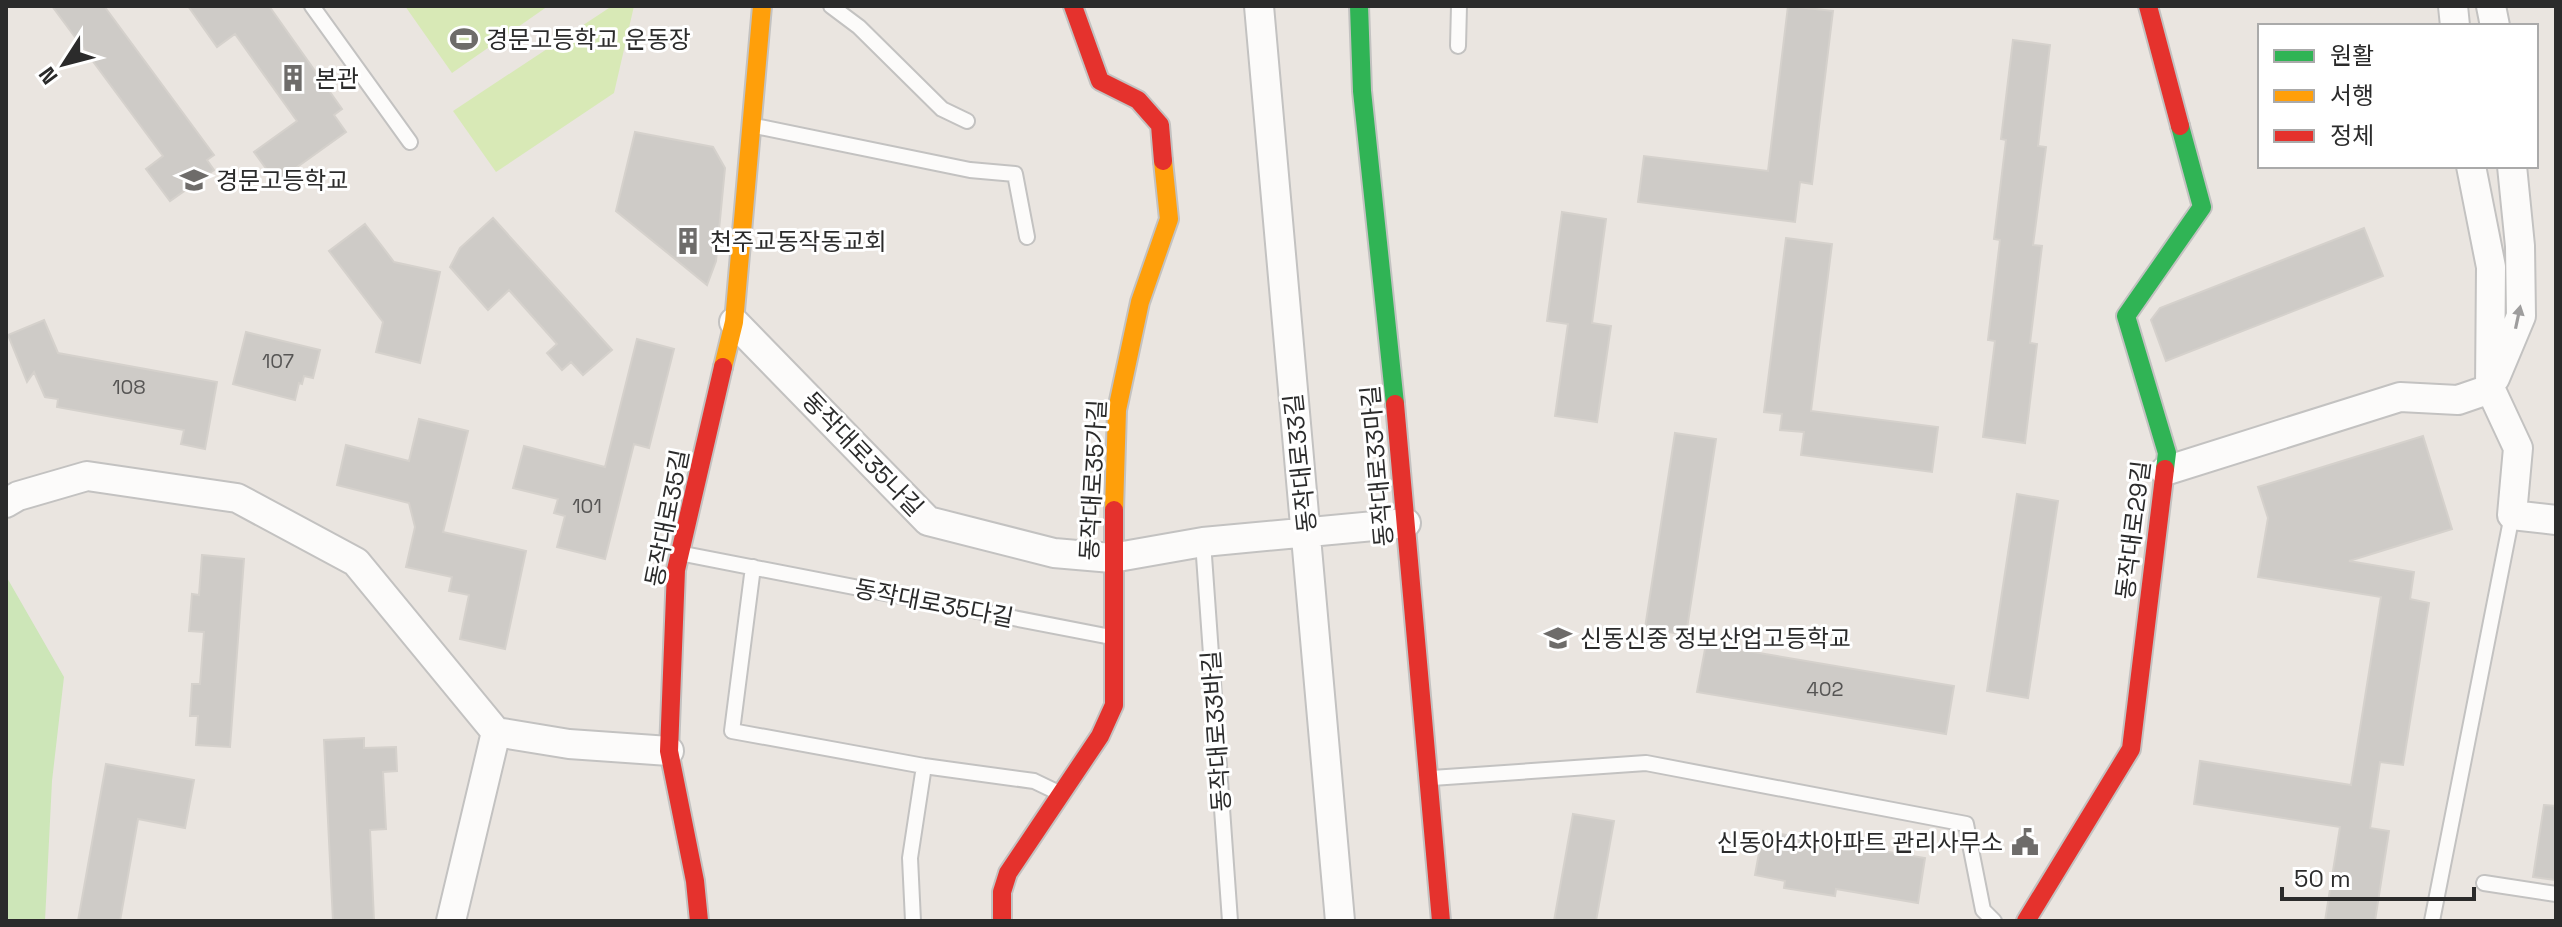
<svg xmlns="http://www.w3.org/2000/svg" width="2562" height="927" font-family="'Space Grotesk','Noto Sans KR',sans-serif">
  <rect width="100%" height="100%" fill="#eae5e0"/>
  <!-- green -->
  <path fill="#cde6b8" d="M6,576L64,677L52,781L45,921H6Z"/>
  <!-- pitch -->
  <path fill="#d8e9b6" d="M405,6H548L452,73Z
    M612,6H634L614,93L496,172L453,111Z"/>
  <!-- building -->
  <path fill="#cecbc7" stroke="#d5d1cc" stroke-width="2" d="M52,6H104L214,155L207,160L214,170L170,201L146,169L163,156Z
    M188,6H269L342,109L334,115L346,132L276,182L254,152L297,121L235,34L217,47Z
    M1788,6L1833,11L1812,184L1800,182L1795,222L1638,202L1644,156L1768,171Z
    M2013,40L2050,45L2038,146L2046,147L2033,245L2042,246L2030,343L2037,344L2025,443L1983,437L1995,341L1988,340L2000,240L1994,239L2006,140L2001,139Z
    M635,132L713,147L725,168L716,261L707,285L616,211Z
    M1562,212L1606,219L1592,323L1611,326L1597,422L1555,416L1568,324L1547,321Z
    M493,218L612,350L583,375L571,362L562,370L547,353L557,344L509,290L488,310L450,267L460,248Z
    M365,224L394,262L440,272L420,363L376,352L383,322L329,251Z
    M2364,228L2383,276L2166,361L2151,320L2160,308Z
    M1786,238L1832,244L1811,411L1938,427L1932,472L1801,455L1804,432L1780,430L1782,414L1764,412Z
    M44,320L58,353L217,382L205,449L181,444L184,430L57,407L58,399L45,397L34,372L27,382L8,335Z
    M246,332L320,350L313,378L304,376L302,384L299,383L295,400L233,384Z
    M637,339L674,349L649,448L634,444L605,559L557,547L565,516L554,513L558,499L513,488L524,446L605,467Z
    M419,419L468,431L443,532L526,551L505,649L460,639L469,595L449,591L452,577L406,567L415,527L409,503L337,485L346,445L409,461Z
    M1675,433L1716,439L1686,635L1645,628Z
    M2423,436L2452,529L2349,561L2414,572L2410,599L2429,603L2403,765L2380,762L2370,828L2389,831L2375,921H2325L2340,827L2194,804L2200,761L2351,785L2381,597L2258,577L2268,518L2258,487Z
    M2017,494L2058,501L2028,698L1987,691Z
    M202,555L244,559L230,747L196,745L198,716H190L192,684H200L204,632L189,631L192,594L199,595Z
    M1706,644L1954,686L1946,734L1697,692Z
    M364,738V748L396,747L397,771L383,772L386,829L370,830L374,921H333L324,740Z
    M106,764L194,780L185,828L138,819L120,921H78Z
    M2544,805L2556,806V880L2533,877Z
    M1573,814L1614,821L1596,921H1554Z
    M1763,831L1925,858L1918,903L1836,889L1835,896L1784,888L1785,881L1755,875Z"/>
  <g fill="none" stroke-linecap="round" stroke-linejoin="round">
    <!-- lane casing -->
    <g stroke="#c3c2c1" stroke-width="18">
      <path id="lane" d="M312,6L410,142
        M831,6L859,27L942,109L967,121
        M1458,46L1459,6
        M755,126L970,170L1015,174L1027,237
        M1203,542L1230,921
        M684,554L1111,637
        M753,567L732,731L924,766L1034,781L1059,793
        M1432,778L1646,763L1966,824L1983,910L1994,921
        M2484,883L2556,894
        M913,921L910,858L924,766
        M2432,921L2512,515"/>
    </g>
    <!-- street casing -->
    <g stroke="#c3c2c1" stroke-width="32">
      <path id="street" d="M1259,6L1340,921
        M2453,6L2455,26
        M2491,6L2495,26
        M2471,166L2491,267L2490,388L2518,448L2512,515L2556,520
        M734,322L928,521L1054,553L1112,558L1203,542L1406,523
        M2495,378L2521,316L2520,246L2512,166
        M2165,471L2400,397L2458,400L2490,389
        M6,503L18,496L87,476L237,498L356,562L496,732
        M496,732L569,744L669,751
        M451,921L496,732"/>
    </g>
    <!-- fast casing -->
    <g stroke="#c3c2c1" stroke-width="22">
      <path id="fast" d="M1359,6L1362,91L1395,404
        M2165,469L2167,453L2126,316L2202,207L2180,126"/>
    </g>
    <!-- slow casing -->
    <g stroke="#c3c2c1" stroke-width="22">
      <path id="slow" d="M723,367L734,322L762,6
        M1114,510L1117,410L1140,302L1169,219L1163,161"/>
    </g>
    <!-- jam casing -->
    <g stroke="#c3c2c1" stroke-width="22">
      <path id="jam" d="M1073,6L1100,81L1138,100L1160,125L1163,161
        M2148,6L2180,126
        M1395,404L1441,921
        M699,921L695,881L669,751L676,570L723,367
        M1002,921V892L1008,873L1100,736L1114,705V510
        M2026,921L2131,749L2165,469"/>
    </g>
    <!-- lane -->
    <use href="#lane" stroke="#fcfbfa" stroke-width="14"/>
    <!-- street -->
    <use href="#street" stroke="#fcfbfa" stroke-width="28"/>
    <!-- fast -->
    <use href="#fast" stroke="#30b455" stroke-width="18"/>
    <!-- slow -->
    <use href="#slow" stroke="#ff9f0a" stroke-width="18"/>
    <!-- jam -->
    <use href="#jam" stroke="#e5322d" stroke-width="18"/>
  </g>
  <!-- one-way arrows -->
  <defs><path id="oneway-solid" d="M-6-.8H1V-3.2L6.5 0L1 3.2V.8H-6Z" transform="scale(2)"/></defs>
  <use fill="#9e9d9d" href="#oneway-solid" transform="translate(2518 317) rotate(-78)"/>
  <!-- icons -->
  <defs>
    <g id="stadium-bare" transform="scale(2.16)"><path d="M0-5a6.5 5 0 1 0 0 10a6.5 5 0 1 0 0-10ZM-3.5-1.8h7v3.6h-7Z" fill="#6e6c6a" stroke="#fff" stroke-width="2.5" paint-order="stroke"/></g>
    <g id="building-bare" transform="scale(2.16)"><path d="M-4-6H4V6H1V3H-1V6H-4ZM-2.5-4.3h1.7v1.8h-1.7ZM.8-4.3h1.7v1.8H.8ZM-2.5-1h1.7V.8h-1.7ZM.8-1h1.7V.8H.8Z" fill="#6e6c6a" stroke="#fff" stroke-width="2.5" paint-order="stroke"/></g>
    <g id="school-bare" transform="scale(2.16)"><path d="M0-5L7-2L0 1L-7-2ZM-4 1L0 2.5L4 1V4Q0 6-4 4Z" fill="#6e6c6a" stroke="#fff" stroke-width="2.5" paint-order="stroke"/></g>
    <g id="civic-bare" transform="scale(2.16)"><path d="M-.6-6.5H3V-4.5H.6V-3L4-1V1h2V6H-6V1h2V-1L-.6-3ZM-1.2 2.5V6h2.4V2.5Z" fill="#6e6c6a" stroke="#fff" stroke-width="2.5" paint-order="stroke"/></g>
  </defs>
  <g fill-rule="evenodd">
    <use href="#stadium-bare" x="464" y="39"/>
    <use href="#building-bare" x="293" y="78"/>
    <use href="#school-bare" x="194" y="180"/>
    <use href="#building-bare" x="688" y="241"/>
    <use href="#school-bare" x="1558" y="638"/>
    <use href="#civic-bare" x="2025" y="842"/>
  </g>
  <g text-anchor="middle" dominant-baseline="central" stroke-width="6" stroke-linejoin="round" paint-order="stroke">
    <!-- number labels -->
    <g font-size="20" fill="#565554">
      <text x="278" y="361">107</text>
      <text x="129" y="387">108</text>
      <text x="587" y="506">101</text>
      <text x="1825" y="689">402</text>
    </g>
    <!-- poi labels -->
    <g font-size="24" fill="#2b2b2b" stroke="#fff" text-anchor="start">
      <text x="486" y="39">경문고등학교 운동장</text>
      <text x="315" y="78">본관</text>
      <text x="216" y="180">경문고등학교</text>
      <text x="710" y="241">천주교동작동교회</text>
      <text x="1580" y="638">신동신중 정보산업고등학교</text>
      <text x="2003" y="842" text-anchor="end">신동아4차아파트 관리사무소</text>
    </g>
    <!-- street labels -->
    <g font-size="24" fill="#2b2b2b" stroke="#fff">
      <text transform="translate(863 454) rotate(46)">동작대로35나길</text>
      <text transform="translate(1300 463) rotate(-96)">동작대로33길</text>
      <text transform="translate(1377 466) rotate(-95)">동작대로33마길</text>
      <text transform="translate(1093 480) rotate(-87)">동작대로35가길</text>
      <text transform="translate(667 518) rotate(-79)">동작대로35길</text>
      <text transform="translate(2133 530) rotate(-83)">동작대로29길</text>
      <text transform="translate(934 603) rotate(11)">동작대로35다길</text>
      <text transform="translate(1216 731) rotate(-94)">동작대로33바길</text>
    </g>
  </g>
  <!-- border -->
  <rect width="2562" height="927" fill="none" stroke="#2b2b2b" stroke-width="16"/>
  <!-- legend -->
  <rect x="2258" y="24" width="280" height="144" fill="#ffffff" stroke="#aaaaaa" stroke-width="2"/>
  <rect x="2274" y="50" width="40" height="12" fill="#30b455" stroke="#aaaaaa" stroke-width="2"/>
  <text x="2330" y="64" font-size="24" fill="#2b2b2b">원활</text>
  <rect x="2274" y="90" width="40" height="12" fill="#ff9f0a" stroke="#aaaaaa" stroke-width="2"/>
  <text x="2330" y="104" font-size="24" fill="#2b2b2b">서행</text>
  <rect x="2274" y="130" width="40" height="12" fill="#e5322d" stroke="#aaaaaa" stroke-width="2"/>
  <text x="2330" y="144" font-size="24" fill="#2b2b2b">정체</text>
  <!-- north arrow -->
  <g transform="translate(64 64) rotate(234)" stroke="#ffffff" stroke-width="6" paint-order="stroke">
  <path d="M0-6L14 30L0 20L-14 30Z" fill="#2b2b2b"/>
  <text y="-12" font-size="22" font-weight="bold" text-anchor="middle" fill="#2b2b2b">N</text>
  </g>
  <!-- scale -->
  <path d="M2282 887v12h192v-12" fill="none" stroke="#2b2b2b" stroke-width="4"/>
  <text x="2294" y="887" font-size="24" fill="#2b2b2b" stroke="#ffffff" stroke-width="6" paint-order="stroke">50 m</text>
</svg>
